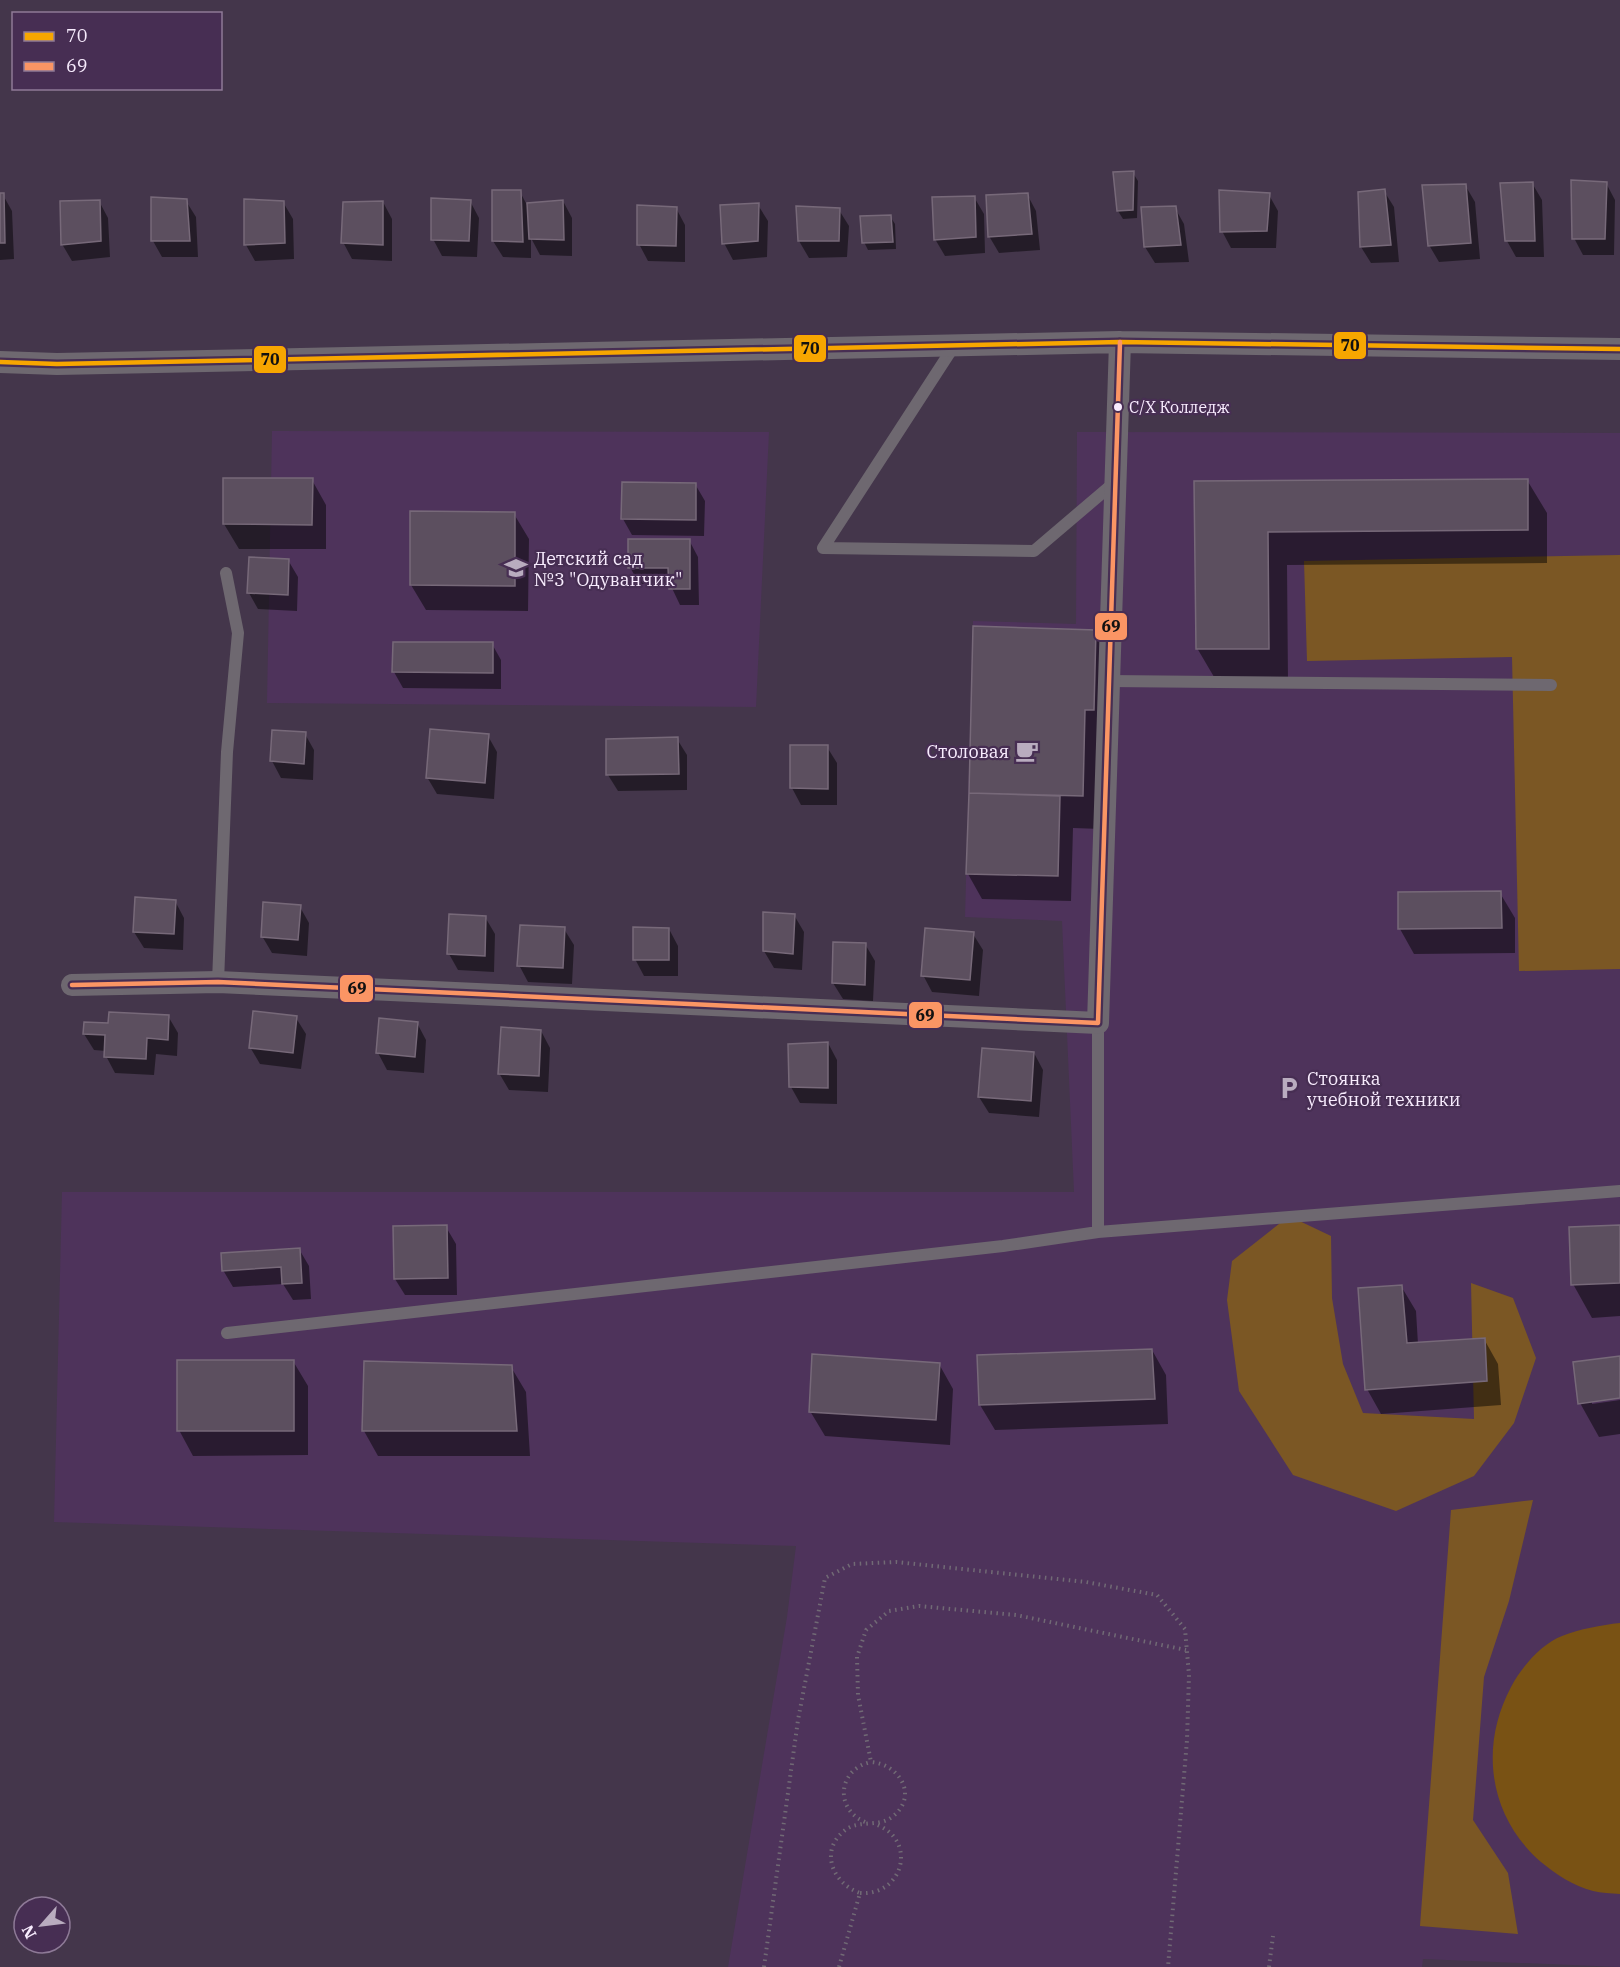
<svg xmlns="http://www.w3.org/2000/svg" width="1620" height="1967" font-family="'IBM Plex Serif',serif">
  <rect width="100%" height="100%" fill="#44364b"/>
  <!-- built -->
  <path fill="#4e335b" d="M272,431L769,432L756,707L267,703Z
    M1077,432L1620,433V1967L1423,1959L1422,1967H728L787,1617L796,1546L54,1522L62,1192H1074L1062,921L965,917L973,621L1076,624Z"/>
  <!-- green -->
  <path fill="#795214" d="M1620,1623V1894C1611,1893 1601,1893 1593,1891C1573,1886 1556,1874 1541,1862C1489,1817 1479,1747 1511,1687C1521,1668 1541,1644 1562,1636C1580,1629 1601,1625 1620,1623Z"/>
  <!-- forest -->
  <path fill="#7b5724" d="M1620,555V969L1519,971L1512,657L1307,661L1304,561Z
    M1289,1216L1331,1236L1332,1298L1343,1364L1363,1413L1474,1419L1471,1283L1513,1298L1536,1358L1514,1423L1474,1476L1396,1511L1293,1475L1239,1391L1227,1300L1232,1261Z
    M1533,1500L1509,1601L1484,1677L1473,1820L1508,1873L1518,1934L1420,1926L1451,1510Z"/>
  <!-- shadow -->
  <path fill="#0007" d="M1133,173L1138,181L1137,218L1123,219L1118,211L1115,174Z
    M1532,183L1542,200L1544,257H1516L1507,241Z
    M1606,183L1615,200L1614,255H1583L1574,238Z
    M1465,185L1475,202L1480,259L1439,262L1429,245Z
    M1384,191L1394,207L1399,262L1371,263L1361,247L1359,193Z
    M520,192L527,205L563,201L572,218V256L540,255L531,238V258L503,257L493,241Z
    M1027,194L1036,211L1040,250L999,253L989,236Z
    M0,195H3L12,211L14,259L0,260Z
    M1269,195L1278,211L1276,248H1231L1222,231Z
    M974,197L984,214L985,253L945,256L935,239Z
    M99,201L108,218L110,257L72,261L62,244Z
    M186,201L196,217L198,257H162L153,241Z
    M470,201L479,218L477,257L442,256L433,239Z
    M283,202L293,219L294,259L255,261L246,245Z
    M383,202L392,219V261L352,259L343,242Z
    M758,205L768,221L767,257L733,260L724,243Z
    M676,208L685,225V262L648,261L639,244Z
    M1175,208L1184,224L1189,262L1155,263L1145,247Z
    M839,210L849,226L847,257L809,258L799,241Z
    M890,216L895,224L896,249L868,250L864,242Z
    M312,480L326,505V549H239L224,524Z
    M1527,480L1547,513V563L1287,565L1288,681L1217,682L1197,648L1196,482Z
    M695,484L705,501L704,536L632,535L623,519Z
    M514,514L529,539L528,611L426,610L411,585Z
    M689,540L698,557L699,605H680L670,584H639L630,567Z
    M288,560L298,577L297,611L258,609L249,593Z
    M975,628L1096,631L1115,664L1101,829L1073,828L1071,901L982,899L968,874Z
    M492,644L501,660V689L403,688L394,672Z
    M305,734L314,750L313,780L281,778L272,761Z
    M488,736L497,752L494,799L437,794L427,777Z
    M677,739L687,755V790L618,791L608,775Z
    M827,747L837,763V805H801L792,788Z
    M1500,893L1515,918V953L1414,954L1400,929Z
    M175,901L184,918L183,950L144,948L134,932Z
    M300,907L309,923L307,956L272,953L262,936Z
    M794,915L804,932L802,970L774,968L764,951Z
    M485,917L495,934L494,972L458,970L449,954Z
    M564,929L574,945L572,984L528,982L519,965Z
    M669,929L678,946V976H644L635,959Z
    M973,934L983,950L979,996L932,992L923,975Z
    M865,944L875,961L873,1001L843,999L833,983Z
    M168,1016L178,1033L177,1056L156,1054L154,1075L115,1073L106,1056V1051L94,1050L84,1034L110,1025Z
    M296,1018L306,1034L301,1069L260,1064L250,1047Z
    M417,1023L426,1040L424,1073L387,1070L378,1053Z
    M541,1031L550,1048L548,1092L509,1090L499,1073Z
    M828,1043L837,1060V1104L800,1103L791,1087Z
    M1034,1053L1043,1070L1039,1117L989,1113L979,1097Z
    M1620,1226V1316L1592,1318L1573,1284Z
    M446,1227L456,1244L457,1295H405L395,1279Z
    M299,1249L309,1266L311,1299L293,1300L283,1284L233,1287L223,1270Z
    M1401,1286L1416,1311L1418,1344L1484,1339L1498,1364L1501,1405L1381,1414L1367,1389Z
    M1152,1350L1166,1375L1168,1424L995,1430L980,1405L979,1357Z
    M1620,1358V1397L1592,1401V1404L1620,1400V1434L1599,1437L1580,1403Z
    M293,1361L308,1386V1455L193,1456L179,1430Z
    M939,1364L953,1389L950,1445L825,1436L810,1411Z
    M511,1367L526,1392L530,1456H378L364,1431Z"/>
  <!-- building -->
  <path fill="#5c4f5f" stroke="#776979" stroke-width="1.5" d="M1134,171L1133,210L1117,211L1113,172Z
    M1571,180L1607,182L1605,239H1572Z
    M1533,182L1535,241H1505L1500,183Z
    M1466,184L1471,243L1428,246L1422,185Z
    M1385,189L1391,245L1360,247L1358,192Z
    M492,190H521L523,242L492,241Z
    M1219,190L1270,193L1267,231L1220,232Z
    M0,193H4L5,243H0Z
    M1028,193L1032,234L988,237L986,195Z
    M975,196L976,237L934,240L932,197Z
    M151,197L187,199L190,241H151Z
    M431,198L471,200L469,241L431,240Z
    M244,199L284,201L285,243L244,245Z
    M100,200L101,241L61,245L60,201Z
    M563,200L564,240L529,239L527,203Z
    M383,201V245L341,243L343,202Z
    M759,203L758,241L722,244L720,205Z
    M637,205L677,207L676,246L637,245Z
    M796,206L840,208L839,241H798Z
    M1176,206L1181,245L1144,247L1141,207Z
    M891,215L893,242L862,243L860,216Z
    M223,478H313L312,525L223,524Z
    M1528,479V530L1268,532L1269,649H1196L1194,481Z
    M622,482L696,483V520L621,519Z
    M410,511L515,512V586L410,585Z
    M628,539H690V589H669L668,568H628Z
    M249,557L289,559L288,595L247,593Z
    M973,626L1096,630L1094,710H1085L1083,796L969,793Z
    M393,642H493V673L392,672Z
    M430,729L489,734L485,783L426,778Z
    M272,730L306,732L304,764L270,761Z
    M678,737L679,774L606,775V739Z
    M790,745H828V789L790,788Z
    M969,793L1060,796L1058,876L966,874Z
    M1501,891L1502,928L1398,929V892Z
    M135,897L176,900L174,934L133,932Z
    M263,902L301,905L298,940L261,937Z
    M763,912L795,914L793,954L763,951Z
    M449,914L486,916L485,956L447,954Z
    M520,925L565,927L563,968L517,966Z
    M633,927L669,928V960H633Z
    M925,928L974,932L970,980L921,976Z
    M833,942L866,943L865,985L832,983Z
    M253,1011L297,1016L293,1053L249,1048Z
    M109,1012L169,1015L168,1040L147,1038L146,1059L104,1057L105,1035L83,1034L84,1022L108,1023Z
    M379,1018L418,1022L415,1057L376,1053Z
    M501,1027L541,1030L539,1076L498,1074Z
    M828,1042V1088L789,1087L788,1044Z
    M982,1048L1034,1052L1031,1101L978,1097Z
    M447,1225L448,1278L394,1279L393,1226Z
    M1620,1225V1283L1571,1285L1569,1227Z
    M300,1248L302,1283L282,1284L281,1267L222,1271L221,1253Z
    M1402,1285L1407,1343L1485,1338L1487,1381L1365,1390L1358,1288Z
    M1152,1349L1155,1399L979,1405L977,1355Z
    M812,1354L940,1363L936,1420L809,1412Z
    M1620,1356V1398L1578,1404L1573,1362Z
    M177,1360H294V1431H177Z
    M364,1361L512,1365L517,1431H362Z"/>
  <g fill="none" stroke-linecap="round" stroke-linejoin="round">
    <!-- path -->
    <path stroke="#716a75" stroke-width="4" stroke-dasharray="1.5 4.5" stroke-linecap="butt" d="M865,1822C834,1809 838,1769 871,1762
      M860,1893C904,1896 918,1839 875,1824
      M764,1967L798,1720L825,1578L852,1564L896,1562L1086,1582L1157,1595L1185,1629L1189,1675L1187,1740L1168,1967
      M839,1967L860,1893C833,1884 819,1851 844,1831C858,1819 877,1828 892,1817C919,1797 900,1764 871,1762L858,1695L857,1657L866,1630L889,1611L919,1606L1016,1615L1186,1650
      M1269,1967L1273,1936"/>
    <!-- service -->
    <path stroke="#6e6870" stroke-width="12" d="M823,548L1034,551L1115,482
      M823,548L954,346
      M1109,681L1551,685
      M218,982L227,752L238,633L226,573
      M1098,1232V1023
      M227,1333L1003,1246L1098,1232L1620,1191"/>
    <!-- minor -->
    <path stroke="#6e6870" stroke-width="22" d="M0,362L57,364L1120,342L1620,349
      M72,985L218,982L1098,1023L1120,342"/>
    <!-- bus-1 casing -->
    <g stroke="#472e53" stroke-width="9">
      <path id="bus-1" d="M0,362L57,364L1120,342L1620,349"/>
    </g>
    <!-- bus-2 casing -->
    <g stroke="#472e53" stroke-width="9">
      <path id="bus-2" d="M72,985L218,982L1098,1023L1120,342"/>
    </g>
    <!-- bus-1 -->
    <use href="#bus-1" stroke="#f7a600" stroke-width="4.5"/>
    <!-- bus-2 -->
    <use href="#bus-2" stroke="#fb9564" stroke-width="4.5"/>
  </g>
  <!-- icons -->
  <defs>
    <g id="school-bare" transform="scale(1.8)"><path d="M0-5L7-2L0 1L-7-2ZM-4 1L0 2.5L4 1V4Q0 6-4 4Z" fill="#b9acbf" stroke="#472e53" stroke-width="2.5" paint-order="stroke"/></g>
    <g id="cafe-bare" transform="scale(1.8)"><path d="M-5.5-4.5H6V0H3Q3 3.5 0 3.5H-2.5Q-5.5 3.5-5.5 0ZM3-3.2v2h1.7v-2ZM-6 4.5H4V6H-6Z" fill="#b9acbf" stroke="#472e53" stroke-width="2.5" paint-order="stroke"/></g>
    <g id="parking-bare" transform="scale(1.8)"><path d="M-3.5-5.5H1a3.5 3.5 0 0 1 0 7H-1V5.5H-3.5ZM-1-3.4V-.6H.8a1.4 1.4 0 0 0 0-2.8Z" fill="#b9acbf" stroke="#472e53" stroke-width="2.5" paint-order="stroke"/></g>
  </defs>
  <g fill-rule="evenodd">
    <use href="#school-bare" x="516" y="568"/>
    <use href="#cafe-bare" x="1027" y="751"/>
    <use href="#parking-bare" x="1289" y="1088"/>
  </g>
  <!-- markers -->
  <circle fill="#f8ecfe" stroke="#472e53" stroke-width="2" cx="1118" cy="407" r="5"/>
  <g text-anchor="middle" dominant-baseline="central" stroke-width="4.5" stroke-linejoin="round" paint-order="stroke">
    <!-- bus labels -->
    <g font-size="16" fill="#f8ecfe" stroke="#472e53" text-anchor="start">
      <text x="1129" y="407">С/Х Колледж</text>
    </g>
    <!-- poi labels -->
    <g font-size="18" fill="#f8ecfe" stroke="#472e53" text-anchor="start">
      <text x="534" y="558">Детский сад<tspan x="534" dy="21">№3 "Одуванчик"</tspan></text>
      <text x="1009" y="751" text-anchor="end">Столовая</text>
      <text x="1307" y="1078">Стоянка<tspan x="1307" dy="21">учебной техники</tspan></text>
    </g>
  </g>
  <g stroke="#472e53" stroke-width="2">
    <rect x="1333" y="331" width="34" height="29" rx="6" fill="#f7a600"/>
    <rect x="793" y="334" width="34" height="29" rx="6" fill="#f7a600"/>
    <rect x="253" y="345" width="34" height="29" rx="6" fill="#f7a600"/>
    <rect x="1094" y="612" width="34" height="29" rx="6" fill="#fb9564"/>
    <rect x="339" y="974" width="35" height="29" rx="6" fill="#fb9564"/>
    <rect x="908" y="1001" width="35" height="28" rx="6" fill="#fb9564"/>
  </g>
  <g font-size="16" text-anchor="middle" font-weight="bold" fill="#111">
    <text x="1350" y="351">70</text>
    <text x="810" y="354">70</text>
    <text x="270" y="365">70</text>
    <text x="1111" y="632">69</text>
    <text x="357" y="994">69</text>
    <text x="925" y="1021">69</text>
  </g>
  <!-- legend -->
  <rect x="12" y="12" width="210" height="78" fill="#472e53" stroke="#8e7a97" stroke-width="1.5"/>
  <rect x="24" y="32" width="30" height="9" fill="#f7a600" stroke="#8e7a97" stroke-width="1.5"/>
  <text x="66" y="42" font-size="18" fill="#f8ecfe">70</text>
  <rect x="24" y="62" width="30" height="9" fill="#fb9564" stroke="#8e7a97" stroke-width="1.5"/>
  <text x="66" y="72" font-size="18" fill="#f8ecfe">69</text>
  <!-- north arrow -->
  <g transform="translate(42 1925) rotate(242)"><circle r="28" fill="#472e53" stroke="#8e7a97" stroke-width="1.5"/>
  <path d="M0-4.5L10 22L0 15L-10 22Z" fill="#b9acbf"/>
  <text y="-9" font-size="16" font-weight="bold" text-anchor="middle" fill="#f8ecfe">N</text>
  </g>
</svg>
